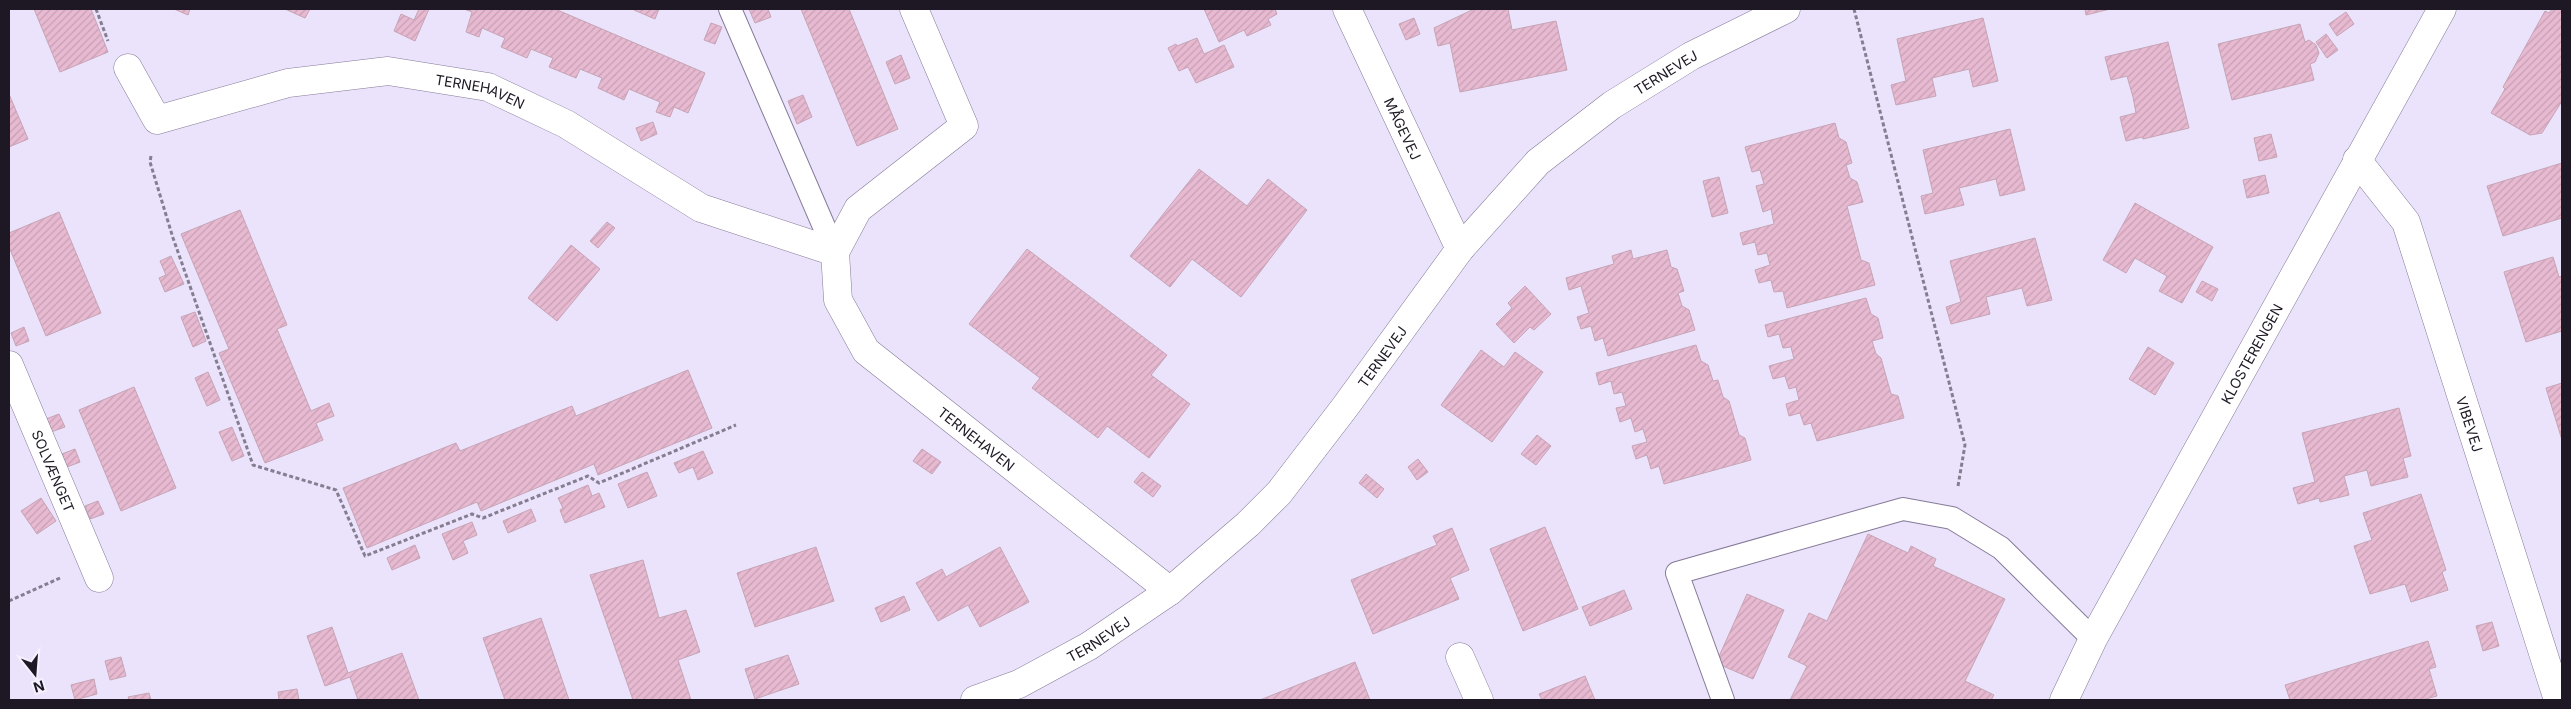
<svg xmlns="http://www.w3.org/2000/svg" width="2571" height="709" font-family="Inter,sans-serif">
  <defs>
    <pattern id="building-hatch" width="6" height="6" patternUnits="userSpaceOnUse" patternTransform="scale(1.25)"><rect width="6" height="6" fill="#e8bad2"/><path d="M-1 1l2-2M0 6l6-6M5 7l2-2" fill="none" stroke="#c79fb4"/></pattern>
  </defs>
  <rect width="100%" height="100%" fill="#ebe2fb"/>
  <!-- building -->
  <path fill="url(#building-hatch)" stroke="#c6a4b5" d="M34,9H91L108,52L60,72Z
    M174,9H190L188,15Z
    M285,9H310L305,18Z
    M419,9H429L415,41L394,31L401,14L414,20Z
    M464,9H555L705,73L688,113L674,107L670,117L656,112L660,102L629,89L624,100L598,88L602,78L580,69L576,78L549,67L553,58L531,49L527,58L501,47L505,38L482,28L479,37L466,32L472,12Z
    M634,9H659L655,19L634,10Z
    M749,9H768L771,17L755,23Z
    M801,9H849L898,129L857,146Z
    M1204,9H1275L1277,14L1268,19L1271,25L1247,36L1244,30L1219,42Z
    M1474,9H1508L1512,30L1556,21L1567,70L1460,92L1450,43L1438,46L1434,28Z
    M2085,9H2110L2086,15Z
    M2552,9H2562V101L2542,133L2530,135L2491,113L2505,89L2503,87L2545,11L2549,13Z
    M2346,12L2354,24L2337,36L2329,24Z
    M1414,18L1420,34L1406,40L1399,24Z
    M1983,18L1998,81L1973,87L1969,69L1932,78L1936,96L1896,105L1891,85L1906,81L1897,39Z
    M711,23L722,27L715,44L704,40Z
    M2300,24L2305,42L2309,40L2316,45L2319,53L2315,62L2310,64L2314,80L2232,100L2218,44Z
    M2326,34L2338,50L2327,58L2316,42Z
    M1197,38L1204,54L1224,45L1234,67L1196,83L1188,67L1179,71L1168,48L1176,44L1177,46Z
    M2168,42L2189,128L2143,139L2142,137L2126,141L2120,117L2136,113L2133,97L2127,76L2111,80L2105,57Z
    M901,55L910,78L895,84L886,62Z
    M9,94L28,139L9,147Z
    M803,95L812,117L797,124L788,101Z
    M653,122L657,134L641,141L636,128Z
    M1835,123L1839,138L1846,142L1852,163L1846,165L1850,178L1857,182L1863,202L1847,206L1861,260L1869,263L1875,285L1787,308L1783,291L1774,292L1771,280L1759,283L1755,270L1770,265L1767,253L1758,255L1755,242L1743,245L1740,233L1774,224L1771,209L1763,212L1756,186L1764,184L1760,170L1752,172L1745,147Z
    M2010,129L2025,190L2000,196L1996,179L1959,188L1964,205L1925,214L1921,196L1933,193L1923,150Z
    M2271,134L2277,157L2259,161L2254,138Z
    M2562,163V218L2503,236L2487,186Z
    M1199,169L1247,206L1268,179L1307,210L1241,297L1192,259L1170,287L1130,256Z
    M2265,175L2269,193L2247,198L2243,180Z
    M1719,177L1728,213L1712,217L1703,181Z
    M2135,203L2213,247L2182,303L2159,291L2167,276L2135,258L2126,273L2103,260Z
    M240,210L287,325L277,329L311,411L329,403L334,416L316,423L323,440L265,463L219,353L229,349L181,234Z
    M59,212L101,313L46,336L9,247V233Z
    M607,222L615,228L598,248L590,241Z
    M2035,238L2052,300L2027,306L2022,288L1986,297L1990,314L1951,324L1946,307L1961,302L1950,261Z
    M571,245L600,269L557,321L528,298Z
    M1027,249L1167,355L1151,375L1190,404L1149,458L1107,426L1098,438L1032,388L1040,378L969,324Z
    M1631,250L1633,259L1667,250L1671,267L1677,269L1684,291L1678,293L1682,306L1689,310L1695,330L1608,356L1603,338L1595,341L1591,326L1581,329L1577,317L1589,313L1585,300L1581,286L1569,290L1566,278L1614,264L1612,256Z
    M171,256L184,284L165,292L159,278L166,275L160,261Z
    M2553,257L2559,277L2562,276V331L2526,342L2504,272Z
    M2202,281L2218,289L2212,301L2196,292Z
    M1525,286L1551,314L1534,330L1530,327L1514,343L1496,324L1512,308L1508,303Z
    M1866,298L1871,314L1878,318L1883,338L1872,341L1876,354L1881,358L1891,394L1898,396L1904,418L1817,441L1811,423L1804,425L1800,413L1789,416L1786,404L1799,400L1796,387L1789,389L1785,376L1773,379L1769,366L1794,359L1791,347L1783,348L1779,334L1768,337L1765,325Z
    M195,312L206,341L193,347L181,317Z
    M24,327L29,341L16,346L11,333Z
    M1696,345L1701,361L1708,365L1713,381L1718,380L1723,397L1729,401L1739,435L1745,438L1751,460L1664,484L1659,466L1651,469L1647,455L1636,459L1632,446L1647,442L1643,429L1635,432L1631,418L1620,422L1616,408L1626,406L1622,392L1614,394L1611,381L1599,385L1596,373Z
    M2148,347L2174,363L2155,395L2129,379Z
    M1481,350L1504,367L1515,352L1543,372L1492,442L1441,405Z
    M688,370L712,428L598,475L594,464L481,511L477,502L367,548L343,488L456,443L460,451L572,406L576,416Z
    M208,372L220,400L207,406L195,378Z
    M2562,383V440L2546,388Z
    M134,387L176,488L121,511L79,410Z
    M2399,408L2411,456L2403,458L2408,477L2371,486L2367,470L2344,476L2349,495L2320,502L2319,498L2298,504L2293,488L2315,482L2302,433Z
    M59,414L65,427L51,432L46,419Z
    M232,427L244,456L232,461L219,432Z
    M1537,435L1551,446L1536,465L1521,454Z
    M75,449L80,462L67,467L62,454Z
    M922,449L941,462L932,474L913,461Z
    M703,451L713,473L698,480L693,467L679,473L674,463Z
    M1418,459L1428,472L1417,480L1408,467Z
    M647,472L657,496L628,508L618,484Z
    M1142,472L1161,486L1153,497L1134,482Z
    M1366,474L1384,489L1377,498L1359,483Z
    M588,485L592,496L599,493L605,507L565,523L560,510L563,508L558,498Z
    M2421,494L2446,570L2442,572L2448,590L2411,602L2405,584L2370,594L2354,546L2372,540L2363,513Z
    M41,498L56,521L37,534L21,511Z
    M98,501L104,514L90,519L85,506Z
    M531,509L536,521L508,533L503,521Z
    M472,522L477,535L463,541L468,553L453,560L442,534Z
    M1545,527L1578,609L1523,631L1490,549Z
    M1452,528L1469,570L1450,578L1459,599L1373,634L1351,580L1437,545L1433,536Z
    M1868,534L1908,553L1911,546L1936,559L1933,566L2005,599L1965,681L1994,695L1991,700H1790L1807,666L1788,657L1809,613L1827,621Z
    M415,545L420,558L392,570L387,558Z
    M816,547L834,601L755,627L737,573Z
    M1000,547L1029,602L980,627L968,605L938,621L916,583L942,569L946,577Z
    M643,560L659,618L686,610L700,652L678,660L691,700H633L590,575Z
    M1624,590L1632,609L1590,626L1582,607Z
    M1747,594L1784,610L1753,679L1716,663Z
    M904,596L910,610L881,622L875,608Z
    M541,618L569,700H505L483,638Z
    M2492,622L2499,646L2483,651L2476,626Z
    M332,627L348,673L402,653L419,700H358L350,677L325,686L307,636Z
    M2428,641L2436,667L2429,669L2437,696L2422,700H2290L2285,685Z
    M788,655L799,684L755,699L745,669Z
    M121,657L126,676L110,680L105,661Z
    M1355,662L1370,700H1260Z
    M1585,676L1595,700H1542L1539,694Z
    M94,679L97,694L75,700L71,685Z
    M297,689L299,700H279L278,692Z
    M149,693L151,700H129L128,697Z"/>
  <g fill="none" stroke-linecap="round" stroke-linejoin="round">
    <!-- service casing -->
    <g stroke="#867b98" stroke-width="24">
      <path id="service" d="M730,9L835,252
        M1723,700L1677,573L1903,509L1952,518L2001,548L2093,639"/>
    </g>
    <!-- minor casing -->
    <g stroke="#867b98" stroke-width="29">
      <g id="minor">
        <path id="s1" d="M914,9L964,126L858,209L835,252L838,300L866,351L1170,591"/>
        <path id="s2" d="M1347,9L1460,249"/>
        <path id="s3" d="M128,68L157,120L288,83L388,71L488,87L566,124L701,208L835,252"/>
        <path id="s4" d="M2357,160L2406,222L2558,700"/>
        <path id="s5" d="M9,365L99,578"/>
        <path d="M1460,657L1479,700"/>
        <path id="s6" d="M975,700L1019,684L1089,646L1170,591L1248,524L1279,493L1345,407L1460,249L1538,162L1612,105L1691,56L1786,9"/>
      </g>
    </g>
    <!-- tertiary casing -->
    <g stroke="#867b98" stroke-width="29">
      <g id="tertiary">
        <path id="s7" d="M2064,700L2093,639L2442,9"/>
      </g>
    </g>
    <!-- path -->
    <path stroke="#857e91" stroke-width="3" stroke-dasharray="4 2.5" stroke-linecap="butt" d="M96,9L108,41
      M1854,9L1965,445L1958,486
      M151,156L150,162L173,238L253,465L336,490L365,556L472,514L483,518L588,476L599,483L736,425
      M9,601L60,578"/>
    <!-- service -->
    <use href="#service" stroke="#fff" stroke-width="22"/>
    <!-- minor -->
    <use href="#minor" stroke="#fff" stroke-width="28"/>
    <!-- tertiary -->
    <use href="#tertiary" stroke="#fff" stroke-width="28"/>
  </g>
  <g text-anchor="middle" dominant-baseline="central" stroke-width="4" stroke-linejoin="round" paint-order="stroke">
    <!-- street labels -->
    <g font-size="14" fill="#1d1824" stroke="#f6f1fe">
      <text stroke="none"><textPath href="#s6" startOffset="948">TERNEVEJ</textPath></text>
      <text stroke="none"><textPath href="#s3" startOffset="391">TERNEHAVEN</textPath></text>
      <text stroke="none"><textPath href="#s2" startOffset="132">MÅGEVEJ</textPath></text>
      <text stroke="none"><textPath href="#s7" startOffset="394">KLOSTERENGEN</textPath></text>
      <text stroke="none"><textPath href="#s6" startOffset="542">TERNEVEJ</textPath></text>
      <text stroke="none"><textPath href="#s4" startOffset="291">VIBEVEJ</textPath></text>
      <text stroke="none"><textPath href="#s1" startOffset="558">TERNEHAVEN</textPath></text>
      <text stroke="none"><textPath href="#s5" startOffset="115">SOLVÆNGET</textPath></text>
      <text stroke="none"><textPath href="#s6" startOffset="138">TERNEVEJ</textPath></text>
    </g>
  </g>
  <!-- border -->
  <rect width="2571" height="709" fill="none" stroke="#1d1824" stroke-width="20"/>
  <!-- north arrow -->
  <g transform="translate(35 674) rotate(163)" stroke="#f6f1fe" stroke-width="4" paint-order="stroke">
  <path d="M0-4L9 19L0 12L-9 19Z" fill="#1d1824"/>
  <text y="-8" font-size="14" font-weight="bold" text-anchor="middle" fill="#1d1824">N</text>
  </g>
</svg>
